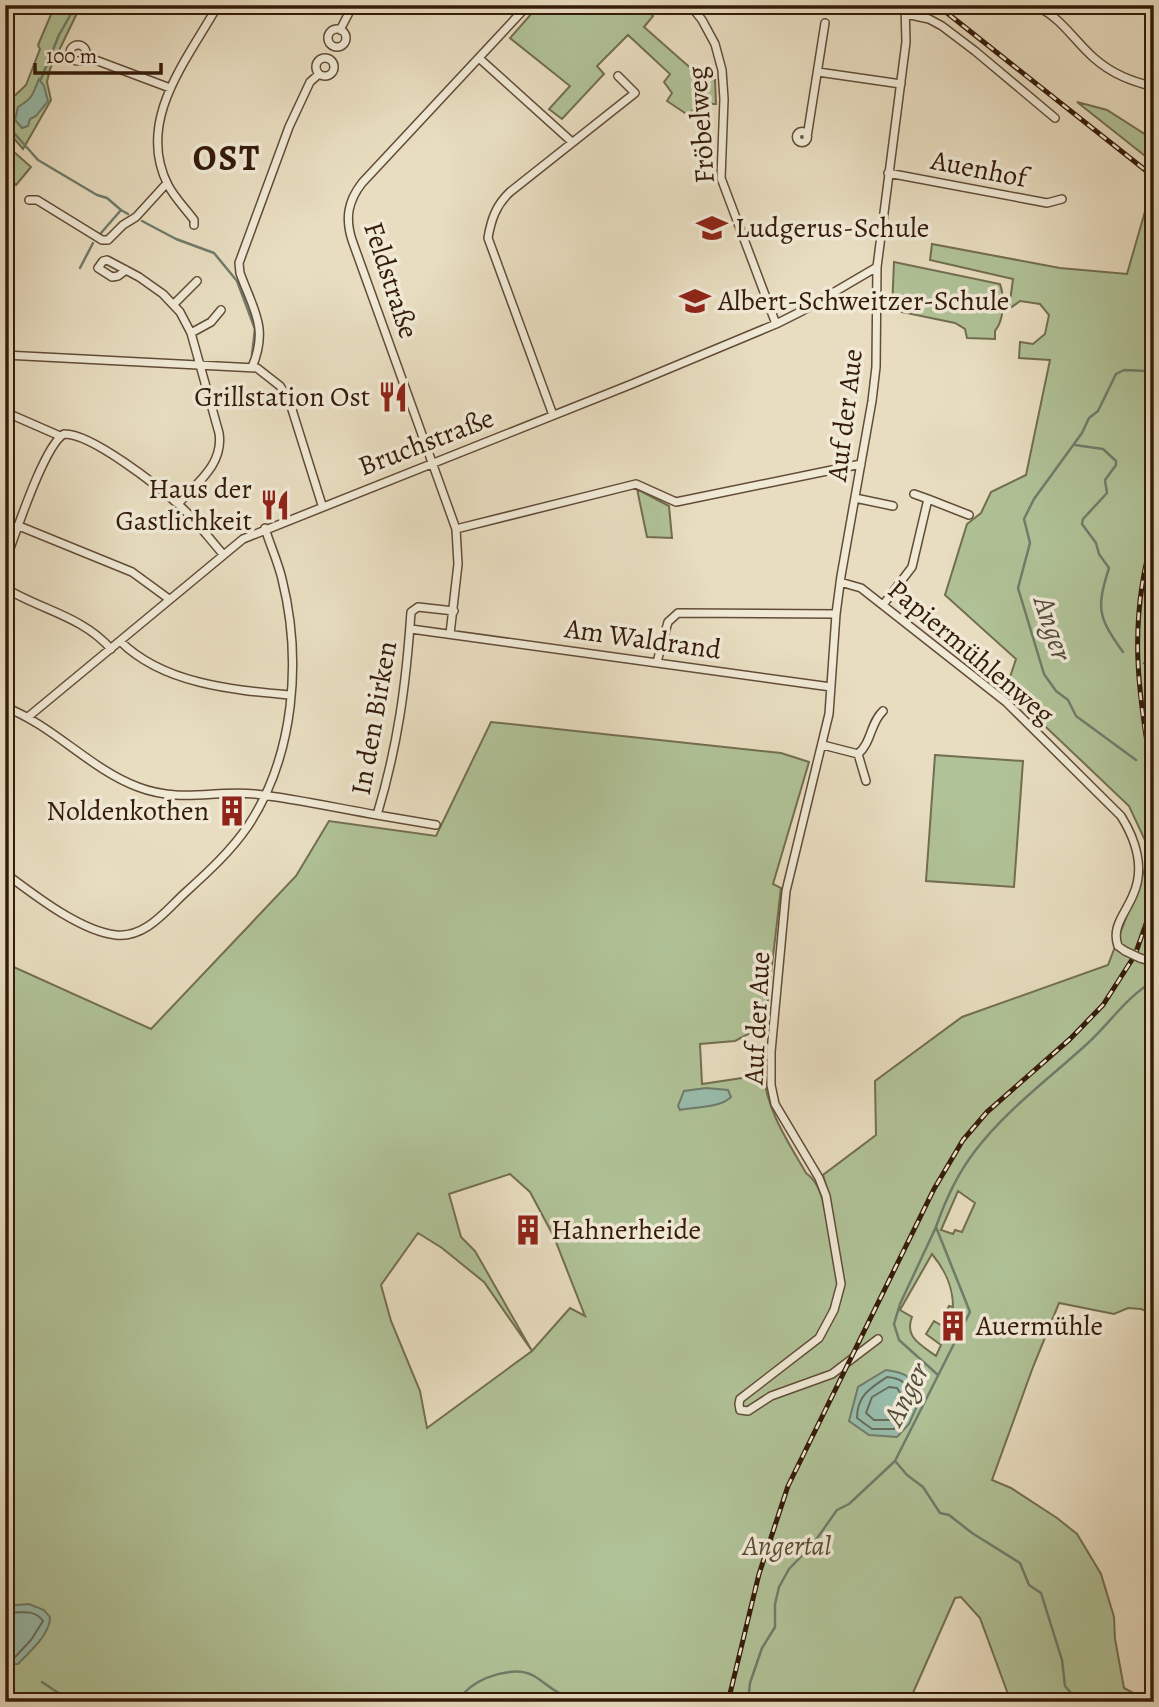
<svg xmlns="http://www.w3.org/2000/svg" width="1159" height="1707" font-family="Alegreya,serif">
  <rect width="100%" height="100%" fill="#e8ddc0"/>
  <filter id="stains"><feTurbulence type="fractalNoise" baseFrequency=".00286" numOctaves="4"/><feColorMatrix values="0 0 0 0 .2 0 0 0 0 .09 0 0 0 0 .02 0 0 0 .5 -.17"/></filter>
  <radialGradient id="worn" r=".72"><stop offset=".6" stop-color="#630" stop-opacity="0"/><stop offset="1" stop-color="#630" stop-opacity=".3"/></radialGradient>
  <!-- green -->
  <path fill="#b0c297" stroke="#726e50" stroke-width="2" fill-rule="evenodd" d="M55,5H81L50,69L47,82L51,100L23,149L5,128V105L26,85L40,49L38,45Z
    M539,5H641L653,16L644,27L703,79L715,80L716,104H699L688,115L667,101L672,93L664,82L670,74L628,35L597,66L604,74L562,119L549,109L570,86L510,38Z
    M1077,102L1107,110L1154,140V163Z
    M5,144L31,167L16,185L5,175Z
    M1146,180L1154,186V685L1149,686L1154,711V1314L1141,1309L1128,1308L1114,1314L1059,1303L1033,1367L992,1480L1011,1488L1057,1518L1077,1534L1101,1574L1114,1617L1115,1639L1124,1688L1150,1702H1015L1008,1694L980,1618L961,1597L955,1598L909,1702H5V963L151,1029L296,876L329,821L436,836L491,722L781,753L809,762L773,884L781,888L765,1025L735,1041L700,1044L702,1084L742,1078L763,1072C767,1111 787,1140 806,1173C821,1184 823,1202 827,1219L830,1199L823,1175L876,1135L875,1081L962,1017L1108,965L1151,853L1129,806L1006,689L1016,659L945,595L967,524L981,513L991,492L1026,475L1050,360L1019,358L1020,342L1033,344L1045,334L1049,315L1040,304L1020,301L1009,309L1013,279L930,260L932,244L1060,268L1127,274L1146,208ZM510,1174L530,1192L554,1237L585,1316L570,1308L532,1351L475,1251L461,1237L449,1194ZM958,1191L975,1203L962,1232L955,1230L953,1234L941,1230ZM418,1233L442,1248L484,1282L532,1351L427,1428L420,1391L391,1321L381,1285ZM932,1254C945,1270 953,1286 953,1307L949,1306L943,1318L946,1320L944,1327L934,1321L926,1334L941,1345L936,1356C921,1345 904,1337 912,1317L900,1310Z
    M894,262L1000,284C1005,298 1004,320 995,331V339L967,338L965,329L955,323L892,310Z
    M637,489L669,506L672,538L647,537Z
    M935,755L1023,761L1014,887L926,881Z"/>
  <!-- water -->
  <path fill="#98bdac" stroke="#707c6b" stroke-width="2" d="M39,79L44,86L48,101L36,116L30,119L28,126L22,128L15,120L18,107C34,97 32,95 39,79Z
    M706,1088L728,1090L731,1097C720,1108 695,1107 680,1110L678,1106L684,1091Z
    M886,1370C908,1373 911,1377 922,1395L909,1424L897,1437L869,1435L849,1421L858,1387Z
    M29,1604L44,1610L50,1617C50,1635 30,1651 18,1664H5V1606Z"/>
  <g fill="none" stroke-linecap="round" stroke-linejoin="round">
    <!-- shore -->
    <path stroke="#666c5a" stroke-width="2" d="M887,1377C901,1378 909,1384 914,1397L903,1420L895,1429H872L857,1418C857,1396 870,1388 887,1377Z
      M889,1387L897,1388L904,1399L891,1420H874L866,1413L872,1397Z
      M5,1613C19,1613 34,1608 43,1621L31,1640L15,1657H5"/>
    <!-- stream -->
    <path stroke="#707c6b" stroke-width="2.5" d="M41,79L59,35L76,5
      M14,133L38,160L97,195L107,198L121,210L101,233
      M121,210L128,214
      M142,221L176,239L214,253L237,281L255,329L252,355
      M80,268L93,243
      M1075,445L1103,449L1116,461V465L1105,480L1107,493L1083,519L1082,524L1096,543L1099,554L1109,568C1096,609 1098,617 1123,652
      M1144,663L1154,666
      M1136,760L1076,716L1068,700L1056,691L1044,674L1018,588L1030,543L1024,519L1034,499L1082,433L1089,418L1098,411L1116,374L1124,370L1147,371C1154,356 1147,342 1154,328
      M936,1227L900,1304L894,1324L899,1340L938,1375
      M896,1462L907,1475L923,1487L940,1513L949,1515L972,1533L1020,1563L1029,1585L1041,1593L1062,1660L1065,1686L1079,1702
      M42,1682L63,1696V1702
      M441,1702L445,1694L464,1693C479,1677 514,1665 534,1676C545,1682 555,1694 567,1696C586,1699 604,1690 622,1697L621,1702
      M748,1702L750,1683L762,1648L775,1627V1604L779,1587L789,1569L813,1544L837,1510L849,1504L895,1461L970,1312L936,1227C945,1201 958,1173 975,1151C1006,1110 1050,1078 1088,1043C1110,1023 1127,996 1154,981"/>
    <!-- street casing -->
    <g stroke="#624c37" stroke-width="10">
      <path id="street" d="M690,5L702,20L715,44L722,70L724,99L721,178L776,324
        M1031,5C1059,13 1073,40 1094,58C1112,74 1131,81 1154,87
        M906,14L929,19L942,26L975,51L1055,118
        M328 38a9 9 0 1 1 18 0a9 9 0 1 1-18 0Z
        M340,30L353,5
        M70 53a8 8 0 1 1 16 0a8 8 0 1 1-16 0Z
        M316 67a9 9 0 1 1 18 0a9 9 0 1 1-18 0Z
        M84,59L90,58L170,88
        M480,59L572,142
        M818,72L901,84
        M796.5 137a5.5 5.5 0 1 1 11 0a5.5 5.5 0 1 1-11 0Z
        M807,137L825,23
        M888,173L1047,203L1062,199
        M29,200H37L102,240H108L123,225L136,217L167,183
        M194,225V220C185,208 174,197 168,185C135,120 188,59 218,5
        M126,270L118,276L112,277L98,268L103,261L107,260L139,277L163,294L180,312L191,333L219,433C224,464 197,483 178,504
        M174,304L197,281
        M191,333L211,322L221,310
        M5,355L257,368L280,386L289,400L322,505
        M252,367C269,328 253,309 240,273L239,263L289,127L310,82L319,74
        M5,412L60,436
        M553,415L488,238C491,220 496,205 510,192L635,93L618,76
        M855,498L893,506
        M928,499L969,515
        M5,523L18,528
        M19,526L132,572L169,599
        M456,529L636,484L676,502L861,464
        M5,562C15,536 44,445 64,434C91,433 158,486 179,505C195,519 208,537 222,553
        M840,582L861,588L1006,702L1121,816C1136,840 1145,869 1133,895C1126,913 1111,926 1118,946L1125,951
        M5,588C41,610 82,616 111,649
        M883,605L912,567L928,499L914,494
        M411,629L831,687
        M450,634L458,564L456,529L352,240C345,218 348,201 362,183L528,5
        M120,641C163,684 233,690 290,695
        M657,662L668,622L678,613L836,614
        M5,707C54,726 90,769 138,787C180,803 214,790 255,794C296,799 337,808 377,815C398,745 406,685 411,612L418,607L454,611
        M28,717L243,539L632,384L776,324L802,311L877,267
        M823,745L858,754L866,781
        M858,754C872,742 870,723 883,711
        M377,815L436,825
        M5,873C33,894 80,931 116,935C146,938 166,910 186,892C208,872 231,851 248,826C295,755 302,659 282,579C278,562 270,545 265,528
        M1140,958L1149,961L1154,959
        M878,1339L832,1374L771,1396L748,1411L740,1410L739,1404L740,1399L819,1338L834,1310L841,1284L826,1196L819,1178L775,1104L771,1085V1052L786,891L829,714L836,614L841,576L872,401L876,367L877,267L906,42L905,5"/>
    </g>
    <!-- street -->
    <use href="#street" stroke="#f0e9d6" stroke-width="7"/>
    <!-- rail casing -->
    <g stroke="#351b09" stroke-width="5">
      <path id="rail" d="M937,5L1154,177
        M1154,534C1127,621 1138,696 1154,783
        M728,1702L759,1574L788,1486L934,1189L963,1140L987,1112L1070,1039L1103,1005L1135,955L1154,901"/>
    </g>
    <!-- rail -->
    <use href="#rail" stroke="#f0e9d6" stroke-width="2.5" stroke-dasharray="8" stroke-linecap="butt"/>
    <!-- street-bridge casing -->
    <g stroke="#624c37" stroke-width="10" stroke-linecap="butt">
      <path id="street-bridge" d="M1125,951L1140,958"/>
    </g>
    <!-- street-bridge -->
    <use href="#street-bridge" stroke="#f0e9d6" stroke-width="7"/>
  </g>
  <!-- icons -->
  <defs>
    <g id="school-bare" transform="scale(2.415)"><path d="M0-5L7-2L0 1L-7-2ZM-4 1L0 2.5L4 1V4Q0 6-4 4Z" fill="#8f2418" stroke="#f0e9d6" stroke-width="2.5" paint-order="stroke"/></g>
    <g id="restaurant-bare" transform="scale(2.415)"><path d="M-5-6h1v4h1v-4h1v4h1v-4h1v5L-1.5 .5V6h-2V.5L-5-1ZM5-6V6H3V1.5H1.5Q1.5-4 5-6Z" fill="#8f2418" stroke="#f0e9d6" stroke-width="2.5" paint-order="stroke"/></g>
    <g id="building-bare" transform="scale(2.415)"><path d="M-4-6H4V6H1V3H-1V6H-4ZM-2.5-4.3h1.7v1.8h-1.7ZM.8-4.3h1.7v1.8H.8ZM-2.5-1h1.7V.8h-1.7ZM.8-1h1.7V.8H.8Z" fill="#8f2418" stroke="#f0e9d6" stroke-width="2.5" paint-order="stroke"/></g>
  </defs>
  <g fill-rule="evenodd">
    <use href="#school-bare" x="712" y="228"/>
    <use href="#school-bare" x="695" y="301"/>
    <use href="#restaurant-bare" x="393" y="397"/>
    <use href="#restaurant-bare" x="275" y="505"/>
    <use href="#building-bare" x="232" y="811"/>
    <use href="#building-bare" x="528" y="1230"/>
    <use href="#building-bare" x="953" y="1326"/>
  </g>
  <g text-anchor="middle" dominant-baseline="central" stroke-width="7" stroke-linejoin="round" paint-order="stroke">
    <!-- street labels -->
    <g font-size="28" fill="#351b09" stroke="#f0e9d6">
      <text transform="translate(701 125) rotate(-94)">Fröbelweg</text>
      <text transform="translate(979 169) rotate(11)">Auenhof</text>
      <text transform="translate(391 280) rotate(72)">Feldstraße</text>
      <text transform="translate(845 415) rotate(-83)">Auf der Aue</text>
      <text transform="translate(426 442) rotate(-21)">Bruchstraße</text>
      <text transform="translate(643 639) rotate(8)">Am Waldrand</text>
      <text transform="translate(971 652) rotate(40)">Papiermühlenweg</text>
      <text transform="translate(374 718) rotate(-80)">In den Birken</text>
      <text transform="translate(757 1018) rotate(-87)">Auf der Aue</text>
    </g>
    <!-- poi labels -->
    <g font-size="28" fill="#351b09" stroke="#f0e9d6" text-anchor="start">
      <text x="735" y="228">Ludgerus-Schule</text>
      <text x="718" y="301">Albert-Schweitzer-Schule</text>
      <text x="370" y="397" text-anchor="end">Grillstation Ost</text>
      <text x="252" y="489" text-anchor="end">Haus der<tspan x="252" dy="32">Gastlichkeit</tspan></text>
      <text x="209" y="811" text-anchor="end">Noldenkothen</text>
      <text x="551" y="1230">Hahnerheide</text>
      <text x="976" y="1326">Auermühle</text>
    </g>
    <!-- park labels -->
    <g font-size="28" font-style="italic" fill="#5a4d34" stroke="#f0e9d6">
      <text x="787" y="1546">Angertal</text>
    </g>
    <!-- water labels -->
    <g font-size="30" font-style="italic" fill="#534c3a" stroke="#f0e9d6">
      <text transform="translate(1053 628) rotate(72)">Anger</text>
      <text transform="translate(906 1394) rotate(-63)">Anger</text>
    </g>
    <!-- district labels -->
    <g font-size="35" font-weight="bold" letter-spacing="2" fill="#351b09" stroke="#f0e9d6">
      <text x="227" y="158">OST</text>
    </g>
  </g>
  <!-- margin -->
  <rect width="1159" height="1707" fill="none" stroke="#e8ddc0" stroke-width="28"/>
  <rect x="7" y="7" width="1145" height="1693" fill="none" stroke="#351b09" stroke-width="3.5"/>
  <rect x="14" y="14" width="1131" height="1679" fill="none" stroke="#351b09" stroke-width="2"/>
  <!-- scale -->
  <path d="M35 63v10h126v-10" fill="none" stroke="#351b09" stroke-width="3.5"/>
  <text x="46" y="63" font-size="21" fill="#351b09" stroke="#f0e9d6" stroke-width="5" paint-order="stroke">100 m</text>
  <rect width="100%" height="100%" filter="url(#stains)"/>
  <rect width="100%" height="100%" fill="url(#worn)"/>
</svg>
